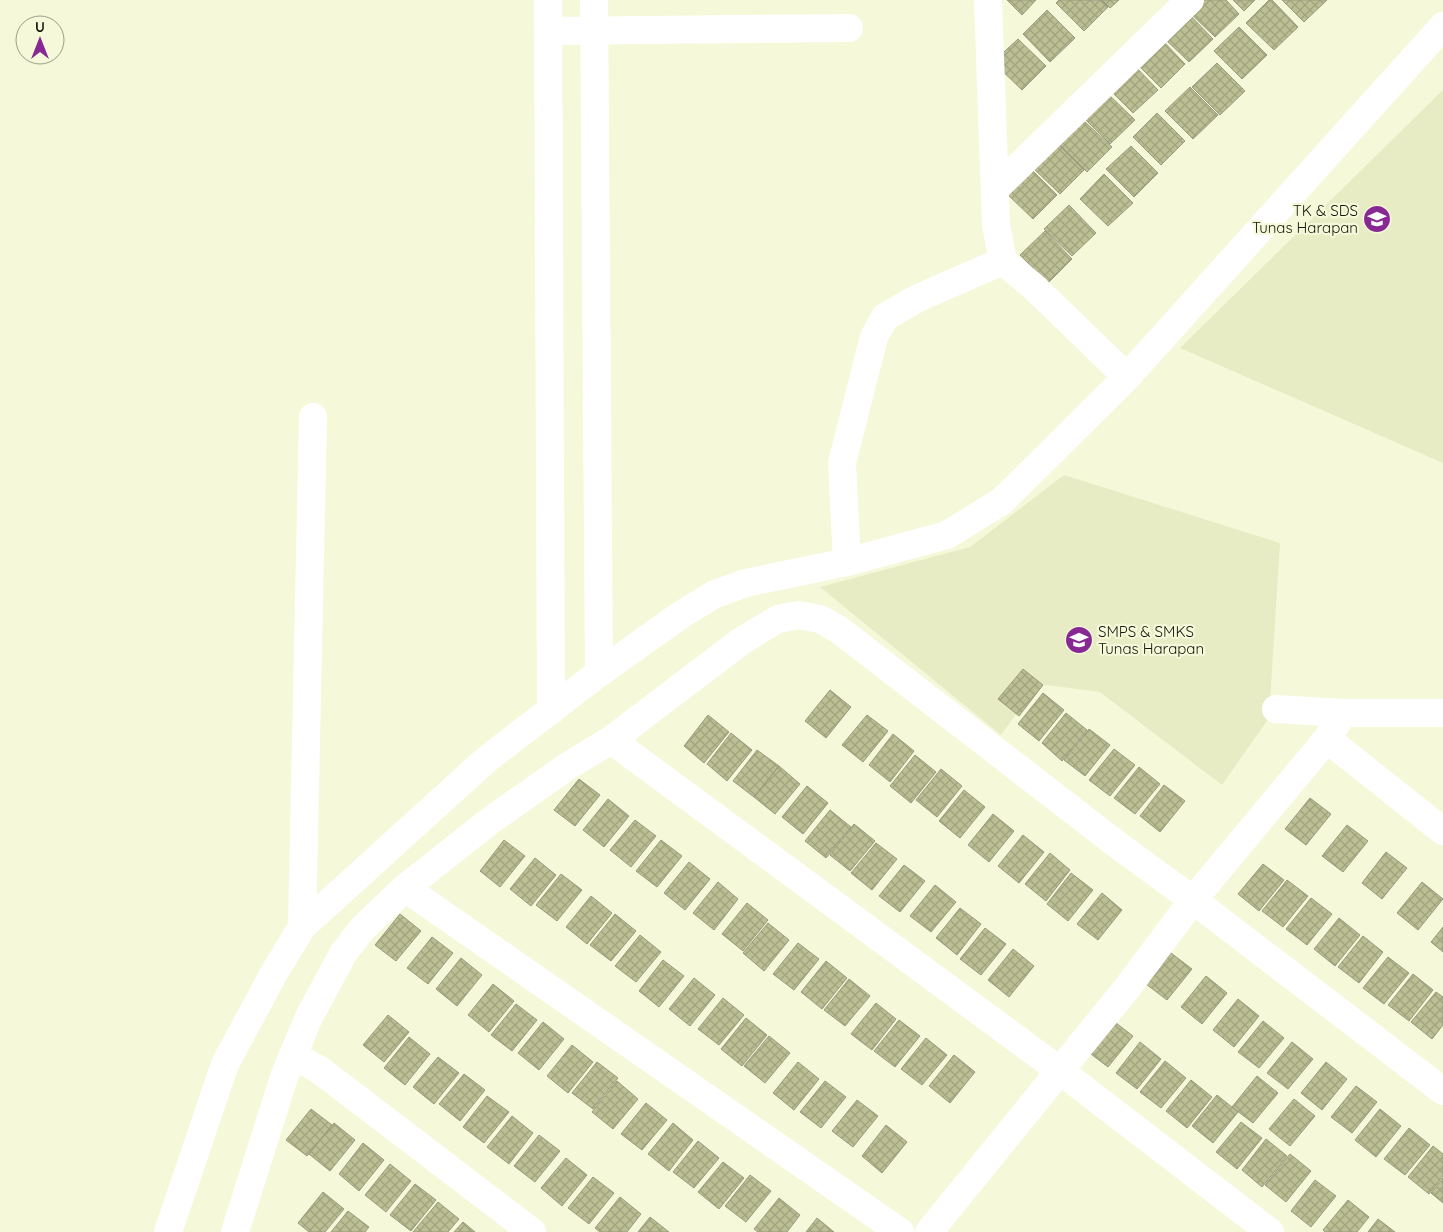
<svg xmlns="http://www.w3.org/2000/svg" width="1443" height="1232" font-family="Quicksand,sans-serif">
  <defs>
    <pattern id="building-cross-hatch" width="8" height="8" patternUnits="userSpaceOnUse" patternTransform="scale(1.25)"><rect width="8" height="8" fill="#bbbf93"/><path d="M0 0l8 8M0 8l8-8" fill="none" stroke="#a0a37d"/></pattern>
  </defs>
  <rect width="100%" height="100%" fill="#f5f9d9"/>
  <!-- built -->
  <path fill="#e8ecc5" d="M1443,90V463L1180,348Z
    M1064,475L1280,543L1269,718L1222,785L1100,692L1038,684L1001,735L820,587L970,547Z"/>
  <!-- building -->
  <path fill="url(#building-cross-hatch)" stroke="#989c7e" d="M1007,0H1036L1022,15Z
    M1059,0H1101L1108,7L1084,31L1056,3Z
    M1102,0H1119L1110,8Z
    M1197,0H1226L1239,14L1215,37L1187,10Z
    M1233,0H1255L1244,11Z
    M1269,0H1272L1298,27L1274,50L1246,23Z
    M1282,0H1327L1304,22Z
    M1047,10L1075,38L1050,62L1023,34Z
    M1185,10L1213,39L1189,62L1161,35Z
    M1239,27L1267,55L1242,79L1214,51Z
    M1158,36L1185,64L1161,88L1133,60Z
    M1018,39L1046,66L1022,90L993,62Z
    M1130,61L1158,90L1133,113L1106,86Z
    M1217,63L1245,91L1220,115L1192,87Z
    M1190,87L1218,115L1193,139L1165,111Z
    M1106,92L1135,120L1110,144L1082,116Z
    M1157,113L1185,141L1161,165L1133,137Z
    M1083,120L1112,147L1087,172L1059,144Z
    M1056,142L1084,170L1060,194L1031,166Z
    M1131,146L1158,173L1134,197L1106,169Z
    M1029,167L1057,195L1033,219L1004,191Z
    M1104,174L1133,203L1108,226L1080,199Z
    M1069,205L1096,233L1072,256L1044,229Z
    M1045,231L1072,259L1048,283L1020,255Z
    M1023,669L1043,685L1019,716L998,699Z
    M830,690L851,707L826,738L805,721Z
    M1043,693L1064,710L1039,741L1018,724Z
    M1066,713L1087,730L1062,761L1042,743Z
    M708,715L729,732L704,763L684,746Z
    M867,715L888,731L863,762L842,745Z
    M1089,729L1110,745L1085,776L1064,760Z
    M731,733L752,750L727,781L707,764Z
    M893,734L914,751L890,782L869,765Z
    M1114,749L1135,765L1110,796L1089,780Z
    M757,750L779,766L754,797L733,781Z
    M915,755L936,772L911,803L890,786Z
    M779,766L800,784L775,814L754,797Z
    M1139,767L1160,784L1135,814L1114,798Z
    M941,769L962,786L937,817L916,800Z
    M579,779L600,795L575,826L554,810Z
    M1164,785L1185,801L1160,832L1140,816Z
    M807,786L828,803L803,834L782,817Z
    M964,790L985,807L960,838L939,821Z
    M1310,798L1331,814L1306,845L1285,829Z
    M608,799L629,816L604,847L583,830Z
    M830,810L851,827L826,858L805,841Z
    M993,814L1014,831L989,862L968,845Z
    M635,820L656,836L631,867L610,850Z
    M854,824L875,841L850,871L830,855Z
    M1347,825L1368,841L1343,872L1322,856Z
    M1023,835L1044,852L1019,883L998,866Z
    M504,840L525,856L500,887L480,871Z
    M661,840L682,856L657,887L636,871Z
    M876,843L897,859L872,890L851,873Z
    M1386,852L1407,868L1382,899L1362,883Z
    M1050,853L1070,870L1046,901L1025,884Z
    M535,858L556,875L531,906L510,889Z
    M689,862L710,879L685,910L664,893Z
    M1263,864L1284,880L1259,911L1238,894Z
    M904,865L925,881L900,912L879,896Z
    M1071,873L1093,890L1068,921L1047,904Z
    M561,874L582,890L557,921L536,905Z
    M1287,880L1308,896L1283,927L1262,911Z
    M718,882L738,899L714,930L693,913Z
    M1422,882L1443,899L1418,930L1397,913Z
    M935,885L956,902L931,932L910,916Z
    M1102,893L1122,910L1098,940L1077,924Z
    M591,896L612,913L587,944L566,927Z
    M1311,898L1332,914L1307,945L1286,929Z
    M747,903L768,920L743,951L722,934Z
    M960,908L981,924L957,955L936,938Z
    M400,914L421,931L396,961L375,945Z
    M615,914L636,931L611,961L590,945Z
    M1339,918L1360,935L1335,966L1314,949Z
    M768,923L789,940L764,971L743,953Z
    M1443,927V952L1431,942Z
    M985,928L1006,944L981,975L960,959Z
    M640,935L661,952L636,982L615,966Z
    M1363,936L1383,952L1359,983L1338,967Z
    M432,937L453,953L428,984L407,968Z
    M798,943L819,959L794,990L773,974Z
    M1013,949L1034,966L1009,997L988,980Z
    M1171,953L1192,969L1167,1000L1146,984Z
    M1388,957L1409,973L1384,1004L1363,988Z
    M461,958L482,975L457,1006L436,989Z
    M663,960L684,976L659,1007L639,991Z
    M826,961L847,978L822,1009L801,992Z
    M1413,974L1433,990L1409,1021L1388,1005Z
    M1206,976L1227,993L1202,1024L1181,1007Z
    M694,978L715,995L690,1026L669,1009Z
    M849,979L870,996L845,1026L824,1010Z
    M493,984L514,1001L489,1032L468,1015Z
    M1436,992L1443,997V1025L1432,1039L1411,1022Z
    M723,998L744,1015L719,1045L698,1029Z
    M1238,999L1259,1016L1234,1047L1213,1030Z
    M876,1003L896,1019L872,1050L851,1034Z
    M516,1004L537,1020L512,1051L491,1035Z
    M388,1015L409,1032L384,1062L363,1045Z
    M746,1018L767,1035L742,1066L721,1049Z
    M899,1020L920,1036L895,1067L874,1051Z
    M1112,1020L1133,1036L1108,1067L1087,1051Z
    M1263,1021L1284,1038L1259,1068L1238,1052Z
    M543,1022L564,1039L539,1070L518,1053Z
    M769,1036L790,1053L765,1083L744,1066Z
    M409,1037L430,1054L405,1085L384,1068Z
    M926,1038L947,1055L922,1085L901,1069Z
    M1140,1042L1161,1059L1137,1089L1116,1073Z
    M1292,1042L1313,1059L1288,1089L1267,1073Z
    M572,1045L593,1062L568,1093L547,1076Z
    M954,1055L975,1072L950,1103L929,1086Z
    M438,1057L459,1073L434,1104L413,1087Z
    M1165,1061L1186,1078L1161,1108L1140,1092Z
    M597,1062L618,1078L593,1109L572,1093Z
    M798,1062L819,1079L794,1110L773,1093Z
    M1326,1062L1347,1079L1322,1110L1301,1093Z
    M464,1074L485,1090L460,1121L439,1104Z
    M1257,1076L1278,1093L1253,1123L1232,1107Z
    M1191,1080L1212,1097L1187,1128L1166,1111Z
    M617,1081L638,1099L613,1129L592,1112Z
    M825,1081L846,1097L821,1128L800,1112Z
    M1356,1086L1377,1102L1352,1133L1331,1117Z
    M1217,1095L1238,1112L1213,1143L1192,1126Z
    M487,1096L509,1112L484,1143L463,1127Z
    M1294,1099L1315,1116L1290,1146L1269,1129Z
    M857,1100L878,1116L853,1147L832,1131Z
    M646,1103L667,1120L642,1150L621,1134Z
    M311,1109L332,1125L307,1156L286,1140Z
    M1380,1109L1401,1126L1376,1157L1355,1140Z
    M512,1116L533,1133L509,1164L487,1147Z
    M1241,1122L1262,1138L1237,1169L1216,1152Z
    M334,1123L355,1140L330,1171L309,1154Z
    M673,1123L693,1140L669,1171L648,1154Z
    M886,1125L907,1142L882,1173L862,1156Z
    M1409,1128L1430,1145L1405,1175L1384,1159Z
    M539,1135L560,1151L535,1182L514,1166Z
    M1266,1139L1287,1156L1262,1187L1242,1170Z
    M698,1141L719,1158L694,1188L673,1172Z
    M363,1143L384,1160L359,1191L339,1174Z
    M1433,1146L1443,1154V1176L1429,1194L1408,1177Z
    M1290,1154L1311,1171L1286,1202L1265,1185Z
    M566,1158L587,1175L562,1206L541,1188Z
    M723,1162L744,1178L719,1209L698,1192Z
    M390,1164L411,1181L386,1212L365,1195Z
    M750,1175L771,1191L746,1222L725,1206Z
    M593,1177L614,1193L589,1224L568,1208Z
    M1443,1178V1203L1431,1193Z
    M1315,1180L1336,1196L1311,1227L1291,1211Z
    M415,1184L436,1200L411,1231L390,1215Z
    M323,1192L344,1209L325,1232H309L298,1223Z
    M620,1197L641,1214L627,1232H600L595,1228Z
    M779,1198L800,1215L787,1232H758L754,1229Z
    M1348,1200L1369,1217L1357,1232H1325L1323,1230Z
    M438,1202L459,1219L448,1232H413Z
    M348,1211L369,1227L365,1232H331Z
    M650,1217L669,1232H638Z
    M817,1218L834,1232H806Z
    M1378,1219L1395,1232H1368Z
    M463,1222L475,1232H454Z"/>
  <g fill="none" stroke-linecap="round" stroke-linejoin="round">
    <!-- minor -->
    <path stroke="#fff" stroke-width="28" d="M548,0L551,711
      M594,0L599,673
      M988,0L996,225L1003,261L1036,289L1127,377
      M548,31L849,28
      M995,189L1190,0
      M847,562L842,463L874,337L885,317L918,298L1003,261
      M1276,709L1343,713
      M1443,713H1343L1327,739L1193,900L1443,1091
      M1327,739L1443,831
      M611,740L1059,1070L1270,1232
      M405,888L900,1232
      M302,927L313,417
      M293,1055L321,1071L532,1232
      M168,1232L225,1064L274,973L302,927L487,759L599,673L682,614L715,594L746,583L847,562L947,535L1002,501L1127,377L1443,26
      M235,1232L285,1074L309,1017L344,952L363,928L405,888L491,820L568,766L611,740L740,642L761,629L778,619L798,615L820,619L838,629L1119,846L1193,900L1127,988L929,1232"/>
  </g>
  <!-- icons -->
  <defs>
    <g id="school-disc" transform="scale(1.4375)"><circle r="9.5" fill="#882993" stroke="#f5f9d9"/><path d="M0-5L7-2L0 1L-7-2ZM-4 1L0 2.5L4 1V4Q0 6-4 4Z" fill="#fff"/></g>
  </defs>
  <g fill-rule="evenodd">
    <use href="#school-disc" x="1377" y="219"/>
    <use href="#school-disc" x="1079" y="640"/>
  </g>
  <g text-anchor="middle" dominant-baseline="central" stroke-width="4.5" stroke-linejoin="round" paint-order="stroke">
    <!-- poi labels -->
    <g font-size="15" fill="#16170b" stroke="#f5f9d9" text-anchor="end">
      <text x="1358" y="210">TK &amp; SDS<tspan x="1358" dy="17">Tunas Harapan</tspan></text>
      <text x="1098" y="631" text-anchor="start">SMPS &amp; SMKS<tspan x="1098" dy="17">Tunas Harapan</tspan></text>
    </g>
  </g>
  <!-- north arrow -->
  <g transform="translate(40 40)"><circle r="24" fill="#f5f9d9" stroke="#9c9f87"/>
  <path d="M0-4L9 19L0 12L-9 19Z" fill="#882993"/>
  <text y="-8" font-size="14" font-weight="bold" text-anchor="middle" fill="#16170b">U</text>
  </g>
</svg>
